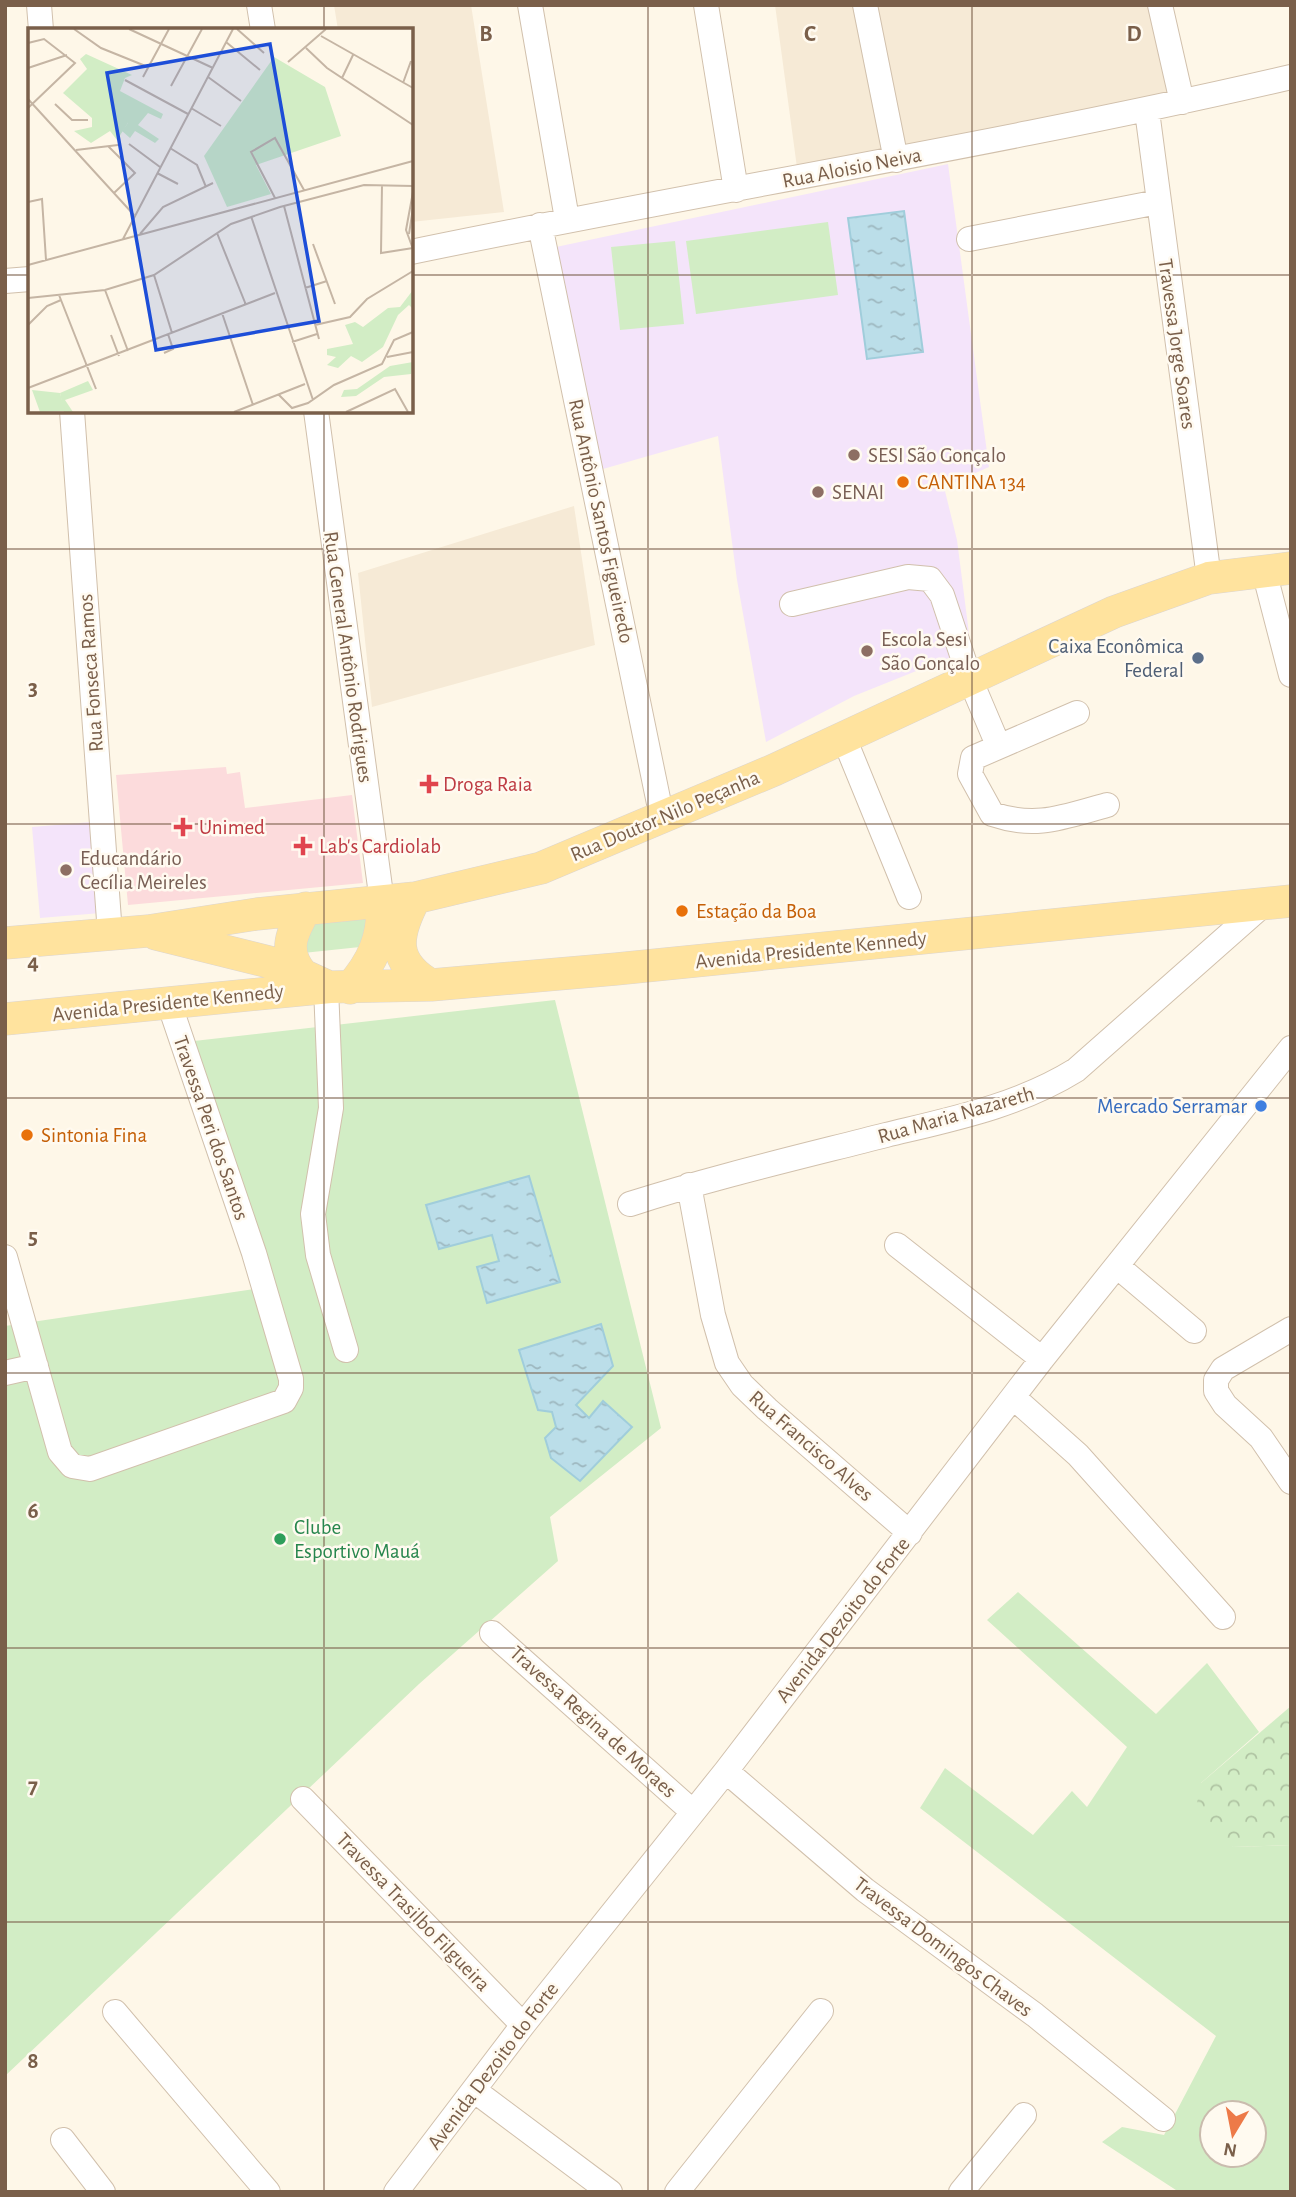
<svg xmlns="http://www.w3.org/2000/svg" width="1296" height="2197" font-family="'Alegreya Sans',sans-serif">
  <defs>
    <pattern id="forest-crowns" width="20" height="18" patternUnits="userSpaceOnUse" patternTransform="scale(1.75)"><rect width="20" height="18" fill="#d2edc5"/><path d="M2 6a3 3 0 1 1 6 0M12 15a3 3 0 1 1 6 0" fill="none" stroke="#afc3a2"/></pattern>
    <pattern id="water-ripples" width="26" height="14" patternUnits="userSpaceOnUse" patternTransform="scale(1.75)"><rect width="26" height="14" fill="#bbdee9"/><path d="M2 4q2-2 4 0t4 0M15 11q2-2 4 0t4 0" fill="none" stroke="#9db7bf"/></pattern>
  </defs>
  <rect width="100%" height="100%" fill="#fef7e8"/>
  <!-- residential -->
  <path fill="#f6ead6" d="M334,5H471L504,212L411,222V30H338Z
    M775,5H1152L1171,99L798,175Z
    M574,506L595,645L372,707L358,573Z"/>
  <!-- education -->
  <path fill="#f4e4fa" d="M948,164L989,467L944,487L957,540L971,649L854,696L766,742L737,580L718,436L603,469L556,247Z
    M92,822L101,913L40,918L32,827Z"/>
  <!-- medical -->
  <path fill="#fcdbdc" d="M226,767L227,774L240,772L245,808L352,795L363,883L128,905L116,775Z"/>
  <!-- grass -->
  <path fill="#d2edc5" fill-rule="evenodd" d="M828,222L838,295L696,314L686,241Z
    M675,241L684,324L620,330L611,247Z
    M370,915L360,947L303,953L313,920Z
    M555,1000L661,1428L550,1517L558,1561L419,1684L5,2076V1326L274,1286L194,1041Z
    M1018,1592L1156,1714L1207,1663L1259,1732L1201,1783L1233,1847L1291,1845V2192H1179L1102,2142L1122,2127L1164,2135L1216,2036L920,1808L945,1768L1033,1835L1072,1791L1087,1807L1127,1747L987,1620ZM1212,2113H1254V2155H1212Z"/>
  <!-- forest -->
  <path fill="url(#forest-crowns)" d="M1291,1706V1845L1233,1847L1193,1822L1201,1783Z"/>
  <!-- water -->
  <path fill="url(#water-ripples)" stroke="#a0cddb" stroke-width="2" d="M904,211L923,352L867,359L848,218Z
    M529,1176L560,1282L487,1303L477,1267L499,1261L492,1235L439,1249L426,1205Z
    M601,1324L613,1366L576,1405L589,1418L603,1401L632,1427L580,1481L551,1458L545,1438L556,1427L552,1412L538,1410L519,1350Z"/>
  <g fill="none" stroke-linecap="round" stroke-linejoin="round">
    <!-- minor casing -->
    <g stroke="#d1c0ac" stroke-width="26">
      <path id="minor" d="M39,5L41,30
        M259,5L263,30
        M530,5L567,219
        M706,5L736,190
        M865,5L896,160
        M1160,5L1182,102
        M1147,111L1209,578
        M540,225L662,818
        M969,239L1158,202
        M411,252C704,191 999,145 1291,77
        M5,281L30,279
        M72,411L110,934
        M316,411L382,902
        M1264,571L1291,675
        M792,604L908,577L930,579L942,595L970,679L998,745
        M1077,713L973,758L970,774L992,814C1036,829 1063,817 1107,805
        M844,738L909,897
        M326,988L331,1108L313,1214L318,1255L346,1350
        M689,1185L713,1315L727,1363L742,1385L767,1409L910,1533
        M630,1204C714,1177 800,1157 886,1135C952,1119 1018,1106 1076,1070L1264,904
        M897,1245L1042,1359
        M5,1257L60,1452L72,1466L90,1469L284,1401L291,1388V1379L254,1253L169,1003
        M1117,1266L1194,1331
        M1291,1329L1223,1369L1216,1380V1391L1225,1405L1261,1438L1291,1482
        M5,1373L36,1366
        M1013,1397L1078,1455L1223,1617
        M492,1633L693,1812
        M726,1771L865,1890L1035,2015L1163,2119
        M303,1799L523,2025
        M115,2012L268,2192
        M475,2091L610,2192
        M63,2140L103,2192
        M396,2192L523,2025L726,1771L1042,1359L1291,1048
        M677,2192L821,2011
        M961,2192L1024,2115"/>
    </g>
    <!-- major casing -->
    <g stroke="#dcd5d0" stroke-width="33">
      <path id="major" d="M415,898C395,936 391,962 431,985
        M156,934L281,965L329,987
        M5,943L148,931L257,914L415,898L541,868L774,770L1114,612L1209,578L1291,568
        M302,974C282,951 292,932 306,908
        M350,988C373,962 384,937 382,902
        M5,1019L330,987L431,985L616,969L1291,901"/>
    </g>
    <!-- minor -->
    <use href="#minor" stroke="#fff" stroke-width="24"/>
    <!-- major -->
    <use href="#major" stroke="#ffe39e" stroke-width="32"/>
  </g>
  <!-- grid -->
  <path fill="none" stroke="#7a5f4a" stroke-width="2" stroke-opacity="0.55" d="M324,5V30M648,5V2192M972,5V2192M5,275H30M411,275H1291M324,411V2192M5,549H1291M5,824H1291M5,1098H1291M5,1373H1291M5,1648H1291M5,1922H1291"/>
  <!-- markers -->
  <g fill="#8d6e63" stroke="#fffaf0" stroke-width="2.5">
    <circle cx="854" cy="455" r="7"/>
    <circle cx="818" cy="492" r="7"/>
    <circle cx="867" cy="651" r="7"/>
    <circle cx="66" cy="870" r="7"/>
  </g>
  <g fill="#e8710a" stroke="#fffaf0" stroke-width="2.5">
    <circle cx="903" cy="482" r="7"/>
    <circle cx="682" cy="911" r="7"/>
    <circle cx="27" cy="1135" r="7"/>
  </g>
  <circle fill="#5c6f8a" stroke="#fffaf0" stroke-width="2.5" cx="1198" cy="658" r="7"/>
  <g fill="#e0444e" stroke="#fffaf0" stroke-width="2.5">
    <path d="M425.5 773.5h7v7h7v7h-7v7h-7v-7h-7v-7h7z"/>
    <path d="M179.5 816.5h7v7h7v7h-7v7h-7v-7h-7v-7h7z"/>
    <path d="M299.5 835.5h7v7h7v7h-7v7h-7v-7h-7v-7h7z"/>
  </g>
  <circle fill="#3f7fe0" stroke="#fffaf0" stroke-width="2.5" cx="1261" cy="1106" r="7"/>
  <circle fill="#2e9e5b" stroke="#fffaf0" stroke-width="2.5" cx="280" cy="1539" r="7"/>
  <g text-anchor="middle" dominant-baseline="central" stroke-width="5" stroke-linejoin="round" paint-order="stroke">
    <!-- street labels -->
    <g font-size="21" fill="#7a5f4a" stroke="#fffaf0">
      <text transform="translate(852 168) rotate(-11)">Rua Aloisio Neiva</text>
      <text transform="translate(1177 344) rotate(82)">Travessa Jorge Soares</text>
      <text transform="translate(601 521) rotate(78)">Rua Antônio Santos Figueiredo</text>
      <text transform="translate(348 657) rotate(82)">Rua General Antônio Rodrigues</text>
      <text transform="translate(91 673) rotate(-94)">Rua Fonseca Ramos</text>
      <text transform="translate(665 816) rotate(-23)">Rua Doutor Nilo Peçanha</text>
      <text transform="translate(811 950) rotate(-6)">Avenida Presidente Kennedy</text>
      <text transform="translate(168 1003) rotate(-6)">Avenida Presidente Kennedy</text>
      <text transform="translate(956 1115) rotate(-16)">Rua Maria Nazareth</text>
      <text transform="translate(211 1128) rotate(71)">Travessa Peri dos Santos</text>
      <text transform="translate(811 1446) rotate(41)">Rua Francisco Alves</text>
      <text transform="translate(843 1620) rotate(-52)">Avenida Dezoito do Forte</text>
      <text transform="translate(593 1722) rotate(42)">Travessa Regina de Moraes</text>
      <text transform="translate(413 1912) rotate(46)">Travessa Trasilbo Filgueira</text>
      <text transform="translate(943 1947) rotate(37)">Travessa Domingos Chaves</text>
      <text transform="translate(493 2066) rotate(-53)">Avenida Dezoito do Forte</text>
    </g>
    <!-- education labels -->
    <g font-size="21" fill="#785e54" stroke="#fffaf0" text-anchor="start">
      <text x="868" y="455">SESI São Gonçalo</text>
      <text x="832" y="492">SENAI</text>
      <text x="881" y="639">Escola Sesi<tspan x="881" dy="24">São Gonçalo</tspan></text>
      <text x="80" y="858">Educandário<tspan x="80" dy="24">Cecília Meireles</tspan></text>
    </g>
    <!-- food labels -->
    <g font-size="21" fill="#c56008" stroke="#fffaf0" text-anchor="start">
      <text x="917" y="482">CANTINA 134</text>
      <text x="696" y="911">Estação da Boa</text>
      <text x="41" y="1135">Sintonia Fina</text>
    </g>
    <!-- service labels -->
    <g font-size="21" fill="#4e5e75" stroke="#fffaf0" text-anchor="end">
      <text x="1184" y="646">Caixa Econômica<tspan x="1184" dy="24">Federal</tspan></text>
    </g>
    <!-- health labels -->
    <g font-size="21" fill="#be3a42" stroke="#fffaf0" text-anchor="start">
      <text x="443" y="784">Droga Raia</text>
      <text x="199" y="827">Unimed</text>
      <text x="319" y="846">Lab's Cardiolab</text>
    </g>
    <!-- shop labels -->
    <g font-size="21" fill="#366cbe" stroke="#fffaf0" text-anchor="end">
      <text x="1247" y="1106">Mercado Serramar</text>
    </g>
    <!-- leisure labels -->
    <g font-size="21" fill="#27864d" stroke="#fffaf0" text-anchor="start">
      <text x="294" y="1527">Clube<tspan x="294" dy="24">Esportivo Mauá</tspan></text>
    </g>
  </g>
  <!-- overview -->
  <g transform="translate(28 28)">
    <rect width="385" height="385" fill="#fef7e8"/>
    <path d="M58,26L104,47L97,50L92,63L135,86L133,91L120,85L110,97L131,111L127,115L107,103L102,110L94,103L100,95L64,90L35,65L59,41L52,31ZM246,29L297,59L313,108L228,137L243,166L199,179L176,128ZM385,262V281L381,277L370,287L355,319L334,334L323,328L310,340L299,337L308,329L299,327V321L325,316L317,297L327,294L335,299L360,280L372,279ZM60,353L65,362L37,372L45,384H36L32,365Z" fill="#d2edc5"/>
    <path d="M94,88L100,95L89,112L82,103L63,115L46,103L64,99V90ZM385,334L383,346L356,349L328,368L313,369L316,362L329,361L362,338ZM4,362L32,365L37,383L12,384Z" fill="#d2edc5"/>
    <path fill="none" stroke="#c5b5a4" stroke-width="2" d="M46,1L73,20L120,39M101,1L185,40M209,1L236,25M293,8L385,60M198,14L232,42M0,15L16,11L47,35L0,80M278,20L299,40L385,97M260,34L298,1M0,40L39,27M115,49L141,1M180,49L213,73M314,50L325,27M97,52L160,86M375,55L383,33M143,58L174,1M0,71L106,187M27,76L44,92H60M163,80L193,98M101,116L132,139M80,118L107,145L86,165M142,120L169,137L178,159M48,122L90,117M129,145L150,156M354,157L353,225L385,220M247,170L223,124L247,110L276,162M0,174L14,171L18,232M256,178L291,311M223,188L285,372M189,205L218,277M112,206L135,179L185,155M381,206L385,180M95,211L205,1M285,216L307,276M385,221L378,202L385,164M0,237L385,133M126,247L144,305M277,260L299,253M77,262L100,323M31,267L68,361M0,270L77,262L126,247L203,196L252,179L336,157L385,158M194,285L225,377M0,297L19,278L33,272M287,297L322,289L339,271L385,243M83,307L91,328M264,314L289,306M136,325L145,321L140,306M359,329L385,324M0,360L247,265M250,366L264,380L280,375L306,357L354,336L366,312L385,304M206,384L277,356M318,384L367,361L380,384"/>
    <path fill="#1d4ed8" fill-opacity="0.15" stroke="#1d4ed8" stroke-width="3.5" d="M242,16L291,293L128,322L79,45Z"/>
    <rect width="385" height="385" fill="none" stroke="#7a5f4a" stroke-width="3.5"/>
  </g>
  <g font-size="23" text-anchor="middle" font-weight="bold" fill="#7a5f4a" stroke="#fffaf0" stroke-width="5" stroke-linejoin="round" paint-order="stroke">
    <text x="486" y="41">B</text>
    <text x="810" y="41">C</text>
    <text x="1134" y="41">D</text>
    <text x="33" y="695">3</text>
    <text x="33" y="969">4</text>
    <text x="33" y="1244">5</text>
    <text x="33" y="1518">6</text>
    <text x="33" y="1793">7</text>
    <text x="33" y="2068">8</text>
  </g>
  <!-- border -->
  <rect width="1296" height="2197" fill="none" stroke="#7a5f4a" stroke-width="14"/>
  <!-- north arrow -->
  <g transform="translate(1233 2134) rotate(190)"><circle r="33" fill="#fffaf0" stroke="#cabcae" stroke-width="2"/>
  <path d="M0-5L12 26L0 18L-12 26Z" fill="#ed7a48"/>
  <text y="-10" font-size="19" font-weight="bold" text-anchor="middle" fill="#7a5f4a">N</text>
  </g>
</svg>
